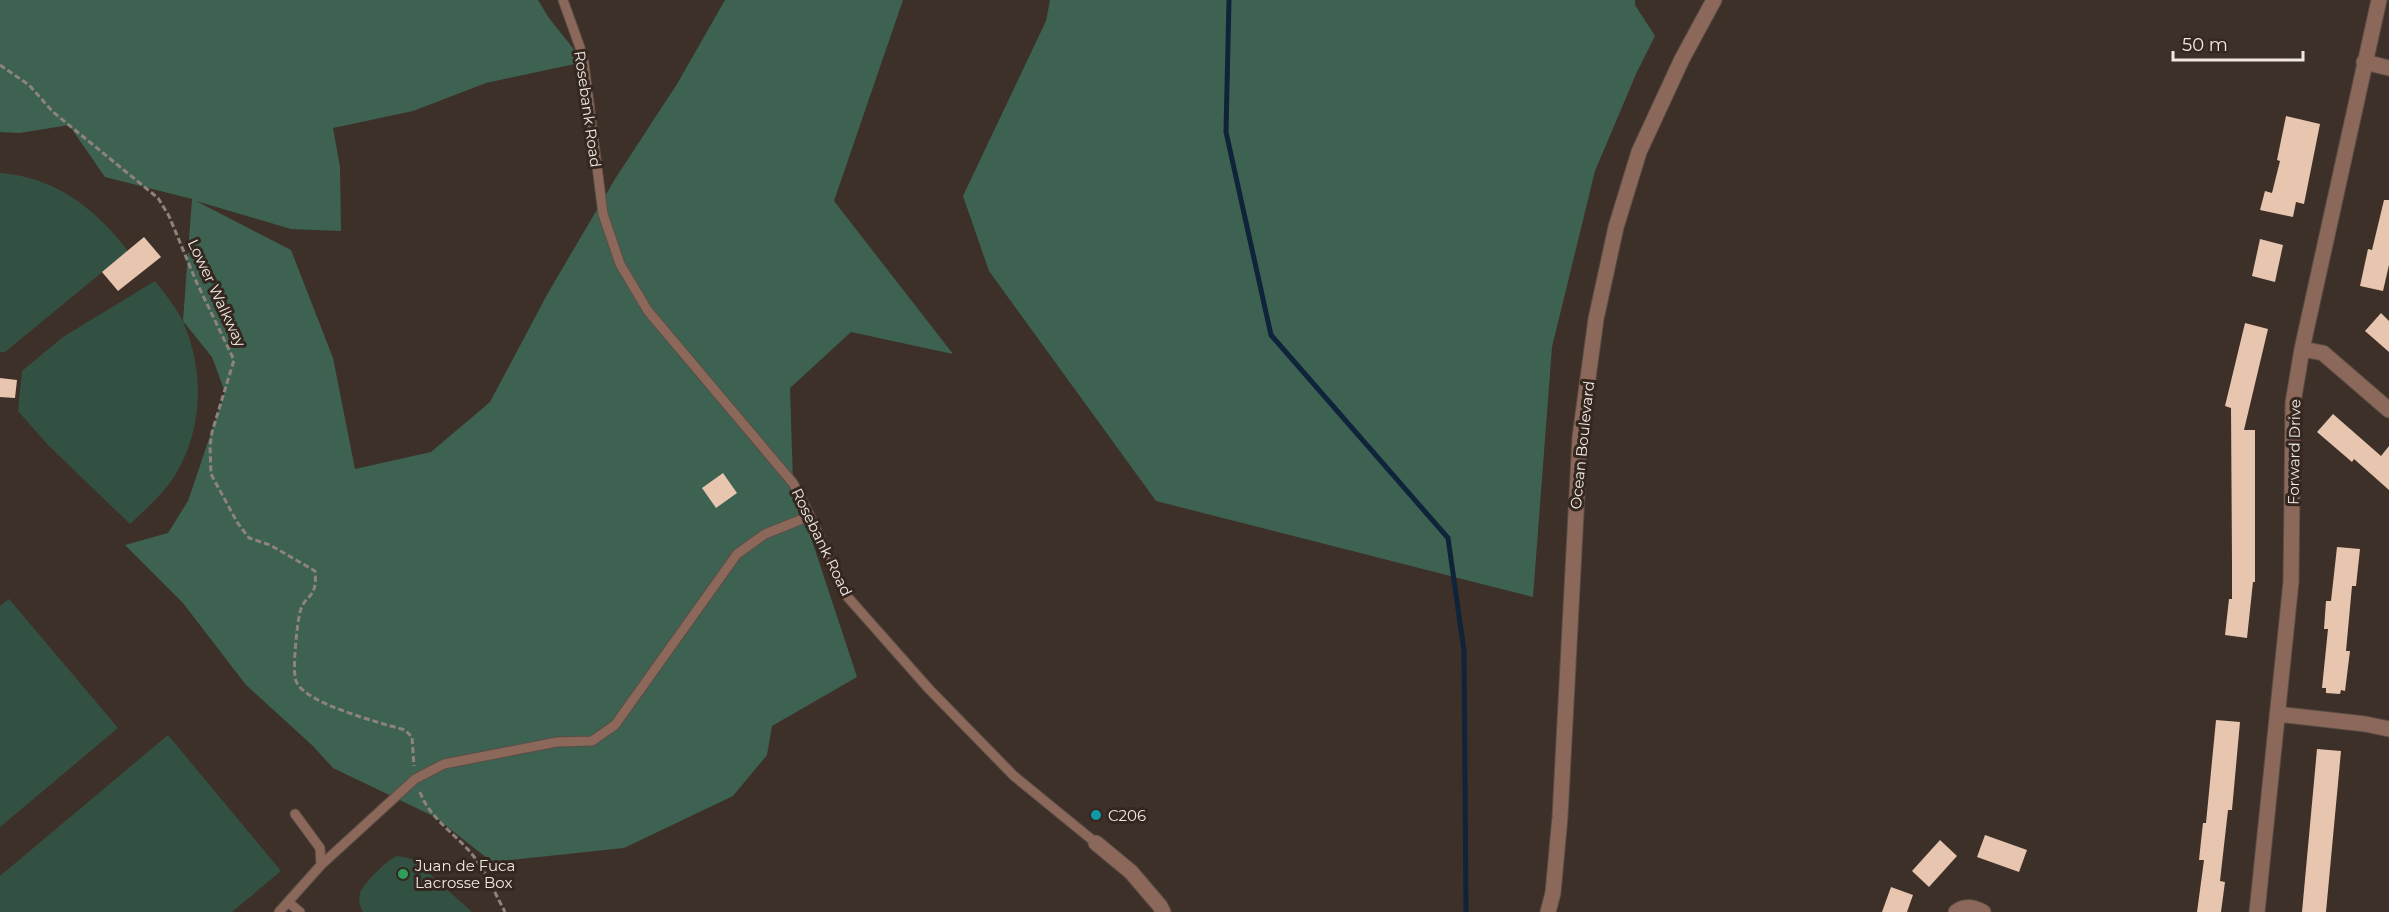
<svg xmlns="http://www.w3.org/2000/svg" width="2389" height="912" font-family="Montserrat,sans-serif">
  <rect width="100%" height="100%" fill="#3d3028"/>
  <!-- green -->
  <path fill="#335143" d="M0,173C55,177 96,209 128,251L5,352H0Z
    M155,281C165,294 176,307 183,322C205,371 203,431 174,477C162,495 146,509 130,524L48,445L18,411L22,371L63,337Z
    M9,599L118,728L0,827V606Z
    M168,735L281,871L232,912H0V876Z
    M397,856L413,859L472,912H363C360,906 358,900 360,893C364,883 387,860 397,856Z"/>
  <!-- forest -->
  <path fill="#3d6252" d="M0,0H538L549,18L584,62L486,83L413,111L333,128L340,167L341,231L291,229L196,201L291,250L333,358L355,469L431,452L490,402L548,293L615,179L677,84L725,0H903L834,201L953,354L851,332L790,388L793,483L857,677L772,726L767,755L733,796L624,848L492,862L435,817L333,768L313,746L246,685L183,603L125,545L168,533L188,501L225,392L212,357L183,321L192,199L105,177L69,125L20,133L0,132Z
    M1050,0H1635V5L1655,36L1636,74L1595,171L1552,347L1533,597L1156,501L989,271L963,196L1046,21Z"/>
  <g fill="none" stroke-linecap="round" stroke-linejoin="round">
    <!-- stream -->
    <path stroke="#0f233a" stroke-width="5" d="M1229,0L1226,132L1271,335L1448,538L1464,651L1466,912"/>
  </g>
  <!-- building -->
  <path fill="#e8c5ae" d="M2286,116L2320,124L2304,204L2296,202L2293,217L2260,210L2265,191L2272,193L2280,161L2277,160Z
    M2384,200H2389V265L2383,291L2360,286L2368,249L2372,250Z
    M144,237L161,257L118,291L102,272Z
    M2260,239L2283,245L2275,282L2252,276Z
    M2381,313L2389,321V352L2365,331Z
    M2245,323L2268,329L2244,430H2255V582H2253L2247,638L2225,635L2229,599H2232V563L2231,408L2225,406Z
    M0,378L17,380L15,398L0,397Z
    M2333,414L2381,456L2389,446V490L2354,459L2352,462L2317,432Z
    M723,473L737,493L716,508L702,488Z
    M2337,547L2360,549L2356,586H2352L2346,651H2350L2345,691L2341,690L2340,694L2326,693V688H2322L2328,629H2324L2326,601H2331Z
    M2216,720L2240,722L2232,810H2228L2220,881L2225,882L2221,912H2197L2204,860H2199L2201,841L2203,823H2206Z
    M2317,749L2341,751L2326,912H2302Z
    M1985,835L2027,850L2019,872L1977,857Z
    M1940,840L1957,856L1929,887L1912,871Z
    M1891,887L1913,895L1907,912H1882Z"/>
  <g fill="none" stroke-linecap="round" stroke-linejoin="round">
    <!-- service casing -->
    <g stroke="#5a4d46" stroke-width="11">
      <path id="service" d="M563,0L583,56L603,214L620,264L648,311L793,483L810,516L845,594L929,689L1014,776L1096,843
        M321,865L415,779L444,764L557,742L592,741L615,725L737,554L765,534L810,516
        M288,902L300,912
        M279,912L321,865L320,848L295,814"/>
    </g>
    <!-- minor casing -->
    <g stroke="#5a4d46" stroke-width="17">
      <path id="minor" d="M2364,62L2389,68
        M2302,349L2323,353L2389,410
        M2277,714L2365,724L2389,729
        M1096,843L1131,872L1160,906L1163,912
        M1956,912C1965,905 1973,907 1983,912
        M2257,912L2291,582L2293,403L2302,349L2379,0"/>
    </g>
    <!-- tertiary casing -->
    <g stroke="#5a4d46" stroke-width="17">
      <path id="tertiary" d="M1548,912L1553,893L1560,817L1580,437L1596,319L1616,227L1639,152L1682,59L1714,0"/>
    </g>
    <!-- path -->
    <path stroke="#8e837c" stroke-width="3" stroke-dasharray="6 3" stroke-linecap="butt" d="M0,65L29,85L53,112L158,198L169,216L196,281L234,360L212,432L210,446L211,474L237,522L249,538L270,545L315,571C318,600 305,593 300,612C297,624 292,671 296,681C305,704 381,723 405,730L412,737L414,766
      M420,792C430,820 458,835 475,858C487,875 495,893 505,912"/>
    <!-- service -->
    <use href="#service" stroke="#8b685a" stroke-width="9"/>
    <!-- minor -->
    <use href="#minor" stroke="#8b685a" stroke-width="15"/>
    <!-- tertiary -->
    <use href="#tertiary" stroke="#8b685a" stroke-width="15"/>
  </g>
  <!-- markers -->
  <circle fill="#0f9aa8" stroke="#33271f" stroke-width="2" cx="1096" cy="815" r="6"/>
  <circle fill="#2e9e5b" stroke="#33271f" stroke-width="2" cx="403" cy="874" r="6"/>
  <g text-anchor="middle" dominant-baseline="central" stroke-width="6" stroke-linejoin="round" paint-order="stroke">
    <!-- street labels -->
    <g font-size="15" fill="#f1e8e3" stroke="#33271f">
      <text transform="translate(588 109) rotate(82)">Rosebank Road</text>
      <text transform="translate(217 293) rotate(65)">Lower Walkway</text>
      <text transform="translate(1582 445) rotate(-84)">Ocean Boulevard</text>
      <text transform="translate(2294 452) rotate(-89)">Forward Drive</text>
      <text transform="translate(822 542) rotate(64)">Rosebank Road</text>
    </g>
    <!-- poi labels -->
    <g font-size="15" fill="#f1e8e3" stroke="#33271f" text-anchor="start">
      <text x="1108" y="815">C206</text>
      <text x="415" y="865">Juan de Fuca<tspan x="415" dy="17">Lacrosse Box</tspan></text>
    </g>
  </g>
  <!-- scale -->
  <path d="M2173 51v9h130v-9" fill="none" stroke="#f1e8e3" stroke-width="3"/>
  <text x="2182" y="51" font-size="18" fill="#f1e8e3" stroke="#33271f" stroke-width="4.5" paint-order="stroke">50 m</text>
</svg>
